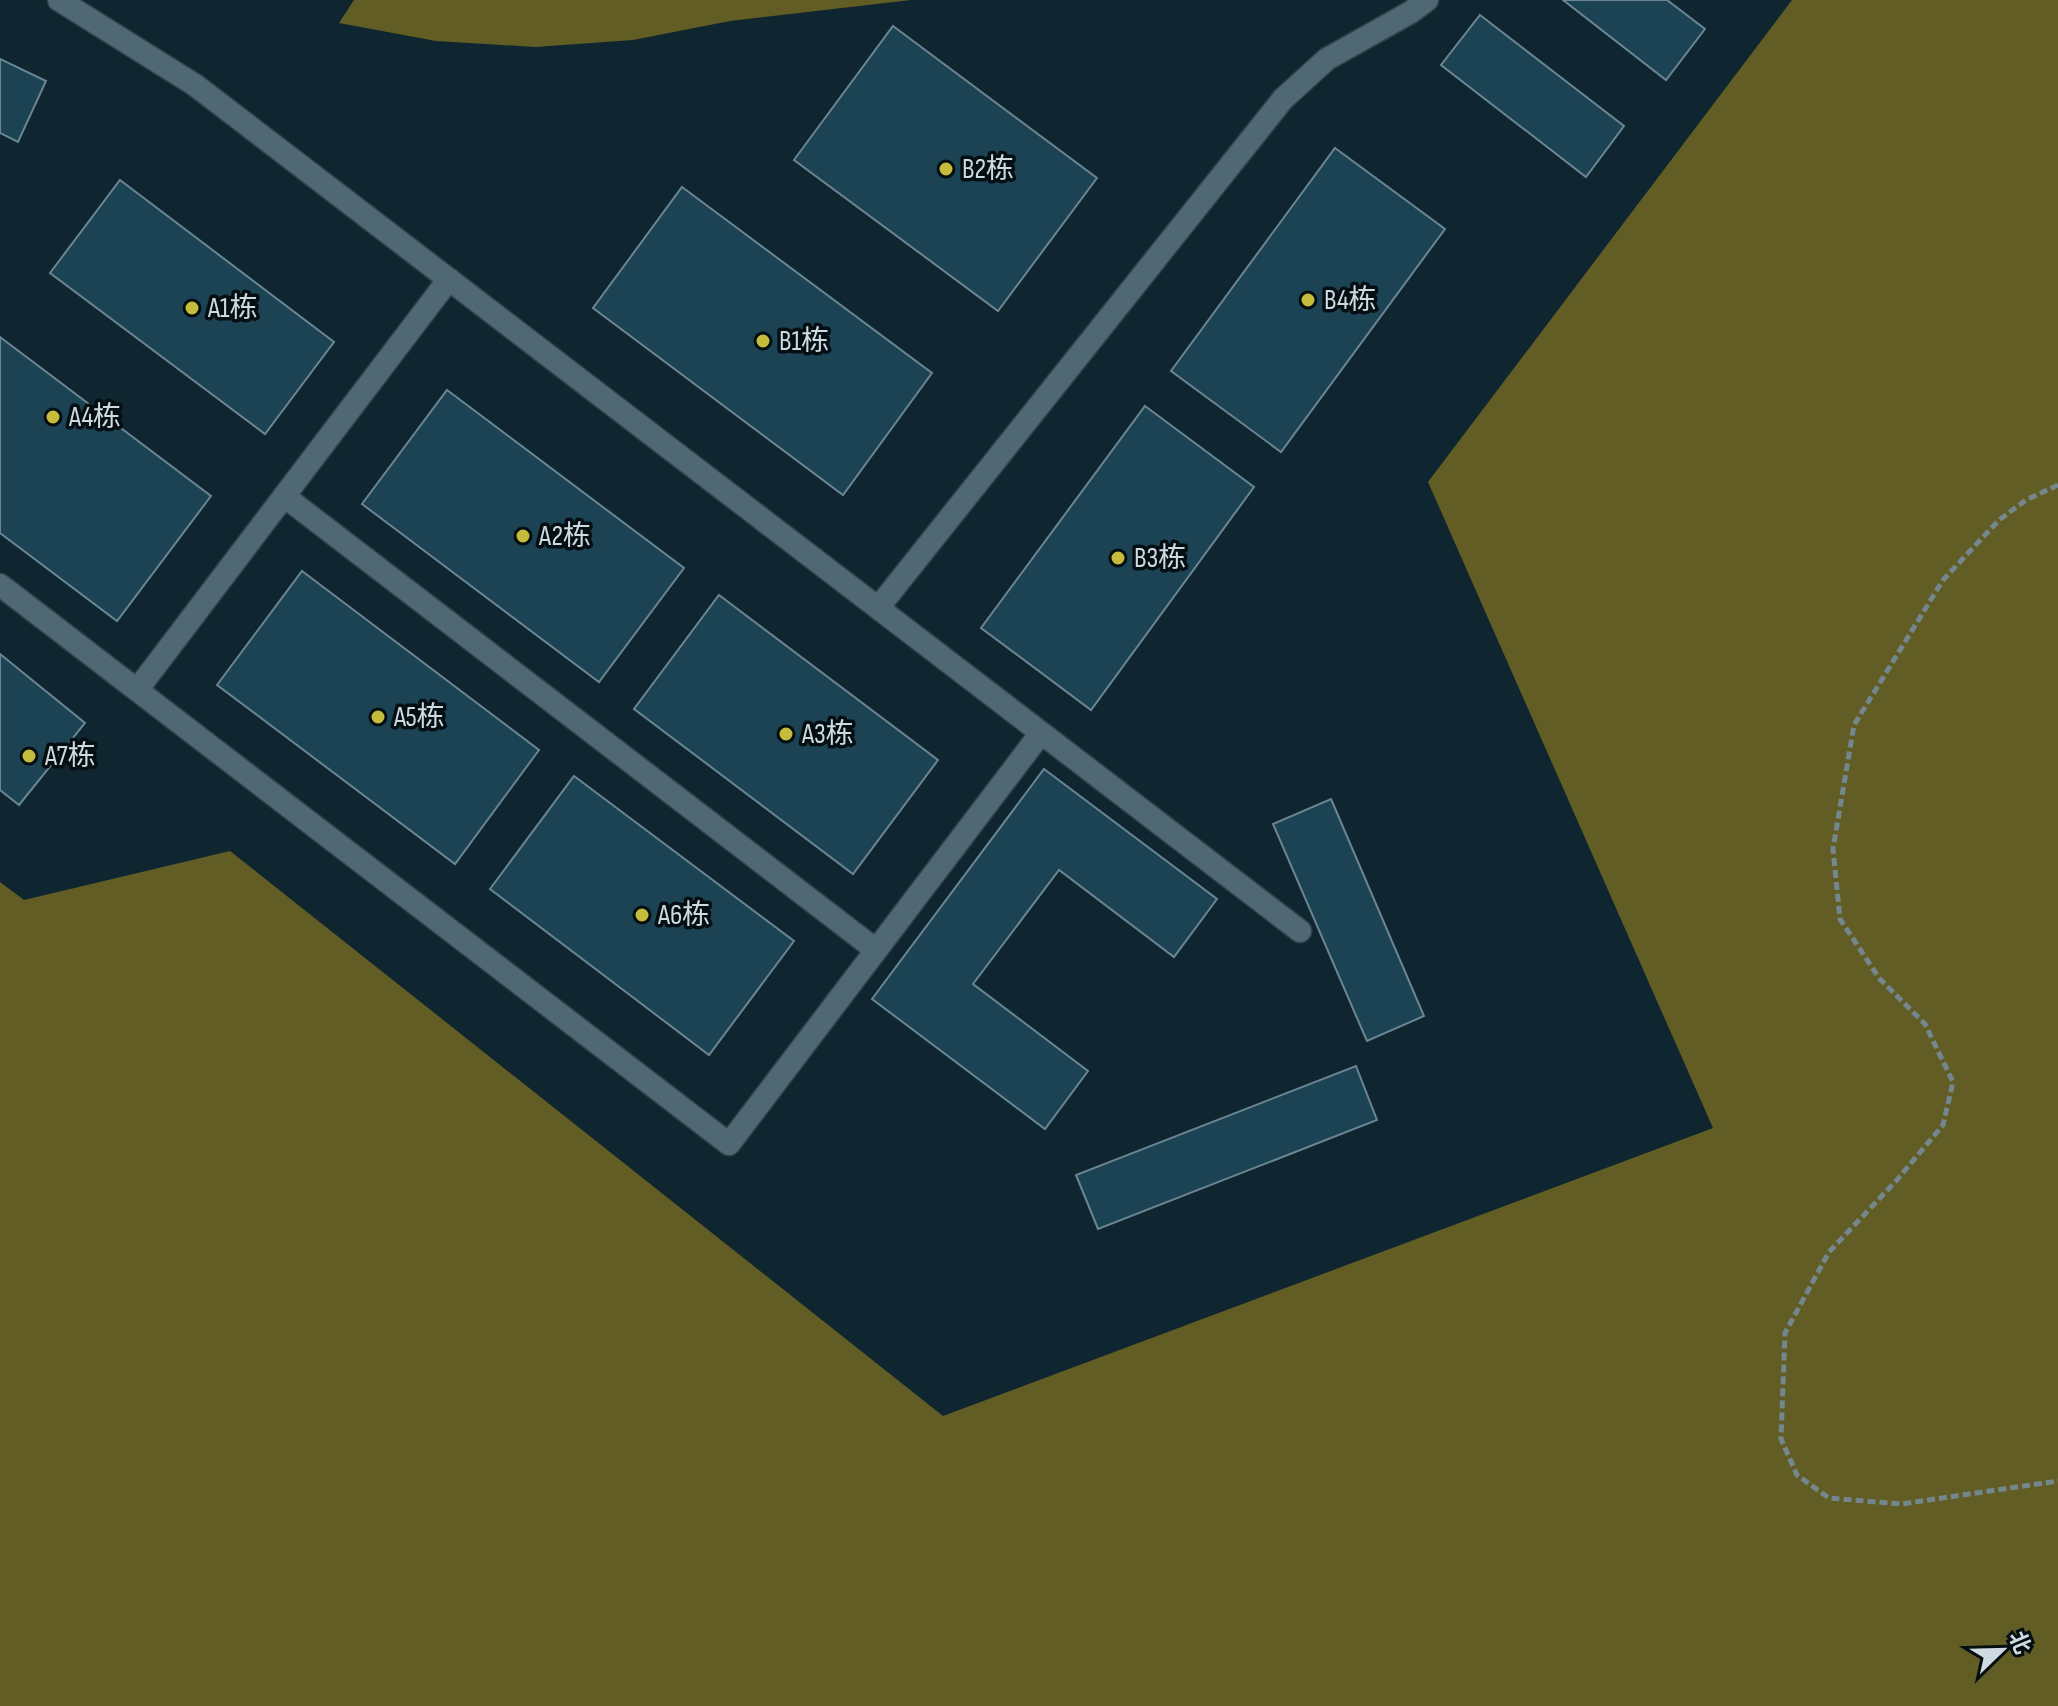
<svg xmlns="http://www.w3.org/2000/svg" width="2058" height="1706" font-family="'Sofia Sans Condensed','Noto Sans SC',sans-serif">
  <rect width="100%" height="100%" fill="#0f2630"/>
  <!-- forest -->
  <path fill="#625d24" d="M354,0H911L730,21L633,40L535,47L436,41L339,23Z
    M1792,0H2058V1706H0V882L24,900L230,851L943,1416L1713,1128L1428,482Z"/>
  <!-- building -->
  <path fill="#1c4353" stroke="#6c8592" stroke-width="2" d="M1563,0H1667L1705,29L1666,80Z
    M1480,15L1624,126L1586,177L1441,65Z
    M893,26L1097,178L998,311L794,160Z
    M0,59L46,81L18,142L0,133Z
    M1335,148L1445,229L1281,452L1171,371Z
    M120,180L334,342L265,434L50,273Z
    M682,187L932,373L843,495L593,308Z
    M0,337L211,496L117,621L0,533Z
    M447,390L684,568L599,682L362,504Z
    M1145,406L1254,487L1091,710L981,628Z
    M302,571L539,750L455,864L217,685Z
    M719,595L938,760L853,874L634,709Z
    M0,654L85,723L19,805L0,790Z
    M1044,769L1217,899L1174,957L1059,870L973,984L1088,1071L1045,1129L872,999Z
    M574,776L794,941L709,1055L490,889Z
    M1331,799L1424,1016L1367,1041L1273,824Z
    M1356,1066L1377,1120L1098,1229L1076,1175Z"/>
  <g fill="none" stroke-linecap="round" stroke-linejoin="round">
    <!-- service casing -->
    <g stroke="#314048" stroke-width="25">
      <path id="service" d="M195,85L1300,931
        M284,496L876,950
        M0,585L729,1144L1041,733
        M878,608L1283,99L1327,59L1411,12L1427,0
        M137,690L449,279"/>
    </g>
    <!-- minor casing -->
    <g stroke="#314048" stroke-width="25">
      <path id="minor" d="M59,0L195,85"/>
    </g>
    <!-- path -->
    <path stroke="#74878e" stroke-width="5" stroke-dasharray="8 4" stroke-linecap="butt" d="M2058,485L2026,500L1999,520L1943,580L1854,725L1833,849L1840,919L1879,978L1925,1024L1953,1082L1943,1125L1896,1181L1829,1252L1785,1333L1781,1439L1797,1475L1829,1498L1901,1504L2058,1481"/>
    <!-- service -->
    <use href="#service" stroke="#4f6874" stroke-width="22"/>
    <!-- minor -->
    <use href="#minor" stroke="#4f6874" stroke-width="22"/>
  </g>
  <!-- markers -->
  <g fill="#c6bc3c" stroke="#050e12" stroke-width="3">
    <circle cx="946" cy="169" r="8"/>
    <circle cx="1308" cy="300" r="8"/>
    <circle cx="192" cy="308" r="8"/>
    <circle cx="763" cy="341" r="8"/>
    <circle cx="53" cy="417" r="8"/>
    <circle cx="523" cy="536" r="8"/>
    <circle cx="1118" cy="558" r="8"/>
    <circle cx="378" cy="717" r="8"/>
    <circle cx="786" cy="734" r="8"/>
    <circle cx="29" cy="756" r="8"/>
    <circle cx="642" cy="915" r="8"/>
  </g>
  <g text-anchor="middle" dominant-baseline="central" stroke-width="7" stroke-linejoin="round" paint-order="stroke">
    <!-- poi labels -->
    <g font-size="28" fill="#cddbe1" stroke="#050e12" text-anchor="start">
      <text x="962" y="169">B2栋</text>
      <text x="1324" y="300">B4栋</text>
      <text x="208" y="308">A1栋</text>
      <text x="779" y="341">B1栋</text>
      <text x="69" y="417">A4栋</text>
      <text x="539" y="536">A2栋</text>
      <text x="1134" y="558">B3栋</text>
      <text x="394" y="717">A5栋</text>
      <text x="802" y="734">A3栋</text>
      <text x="45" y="756">A7栋</text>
      <text x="658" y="915">A6栋</text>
    </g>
  </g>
  <!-- north arrow -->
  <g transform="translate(2002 1650) rotate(67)" stroke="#050e12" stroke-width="6" paint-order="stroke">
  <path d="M0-6L14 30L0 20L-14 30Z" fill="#cddbe1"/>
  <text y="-12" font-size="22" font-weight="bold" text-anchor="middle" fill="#cddbe1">北</text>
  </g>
</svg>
